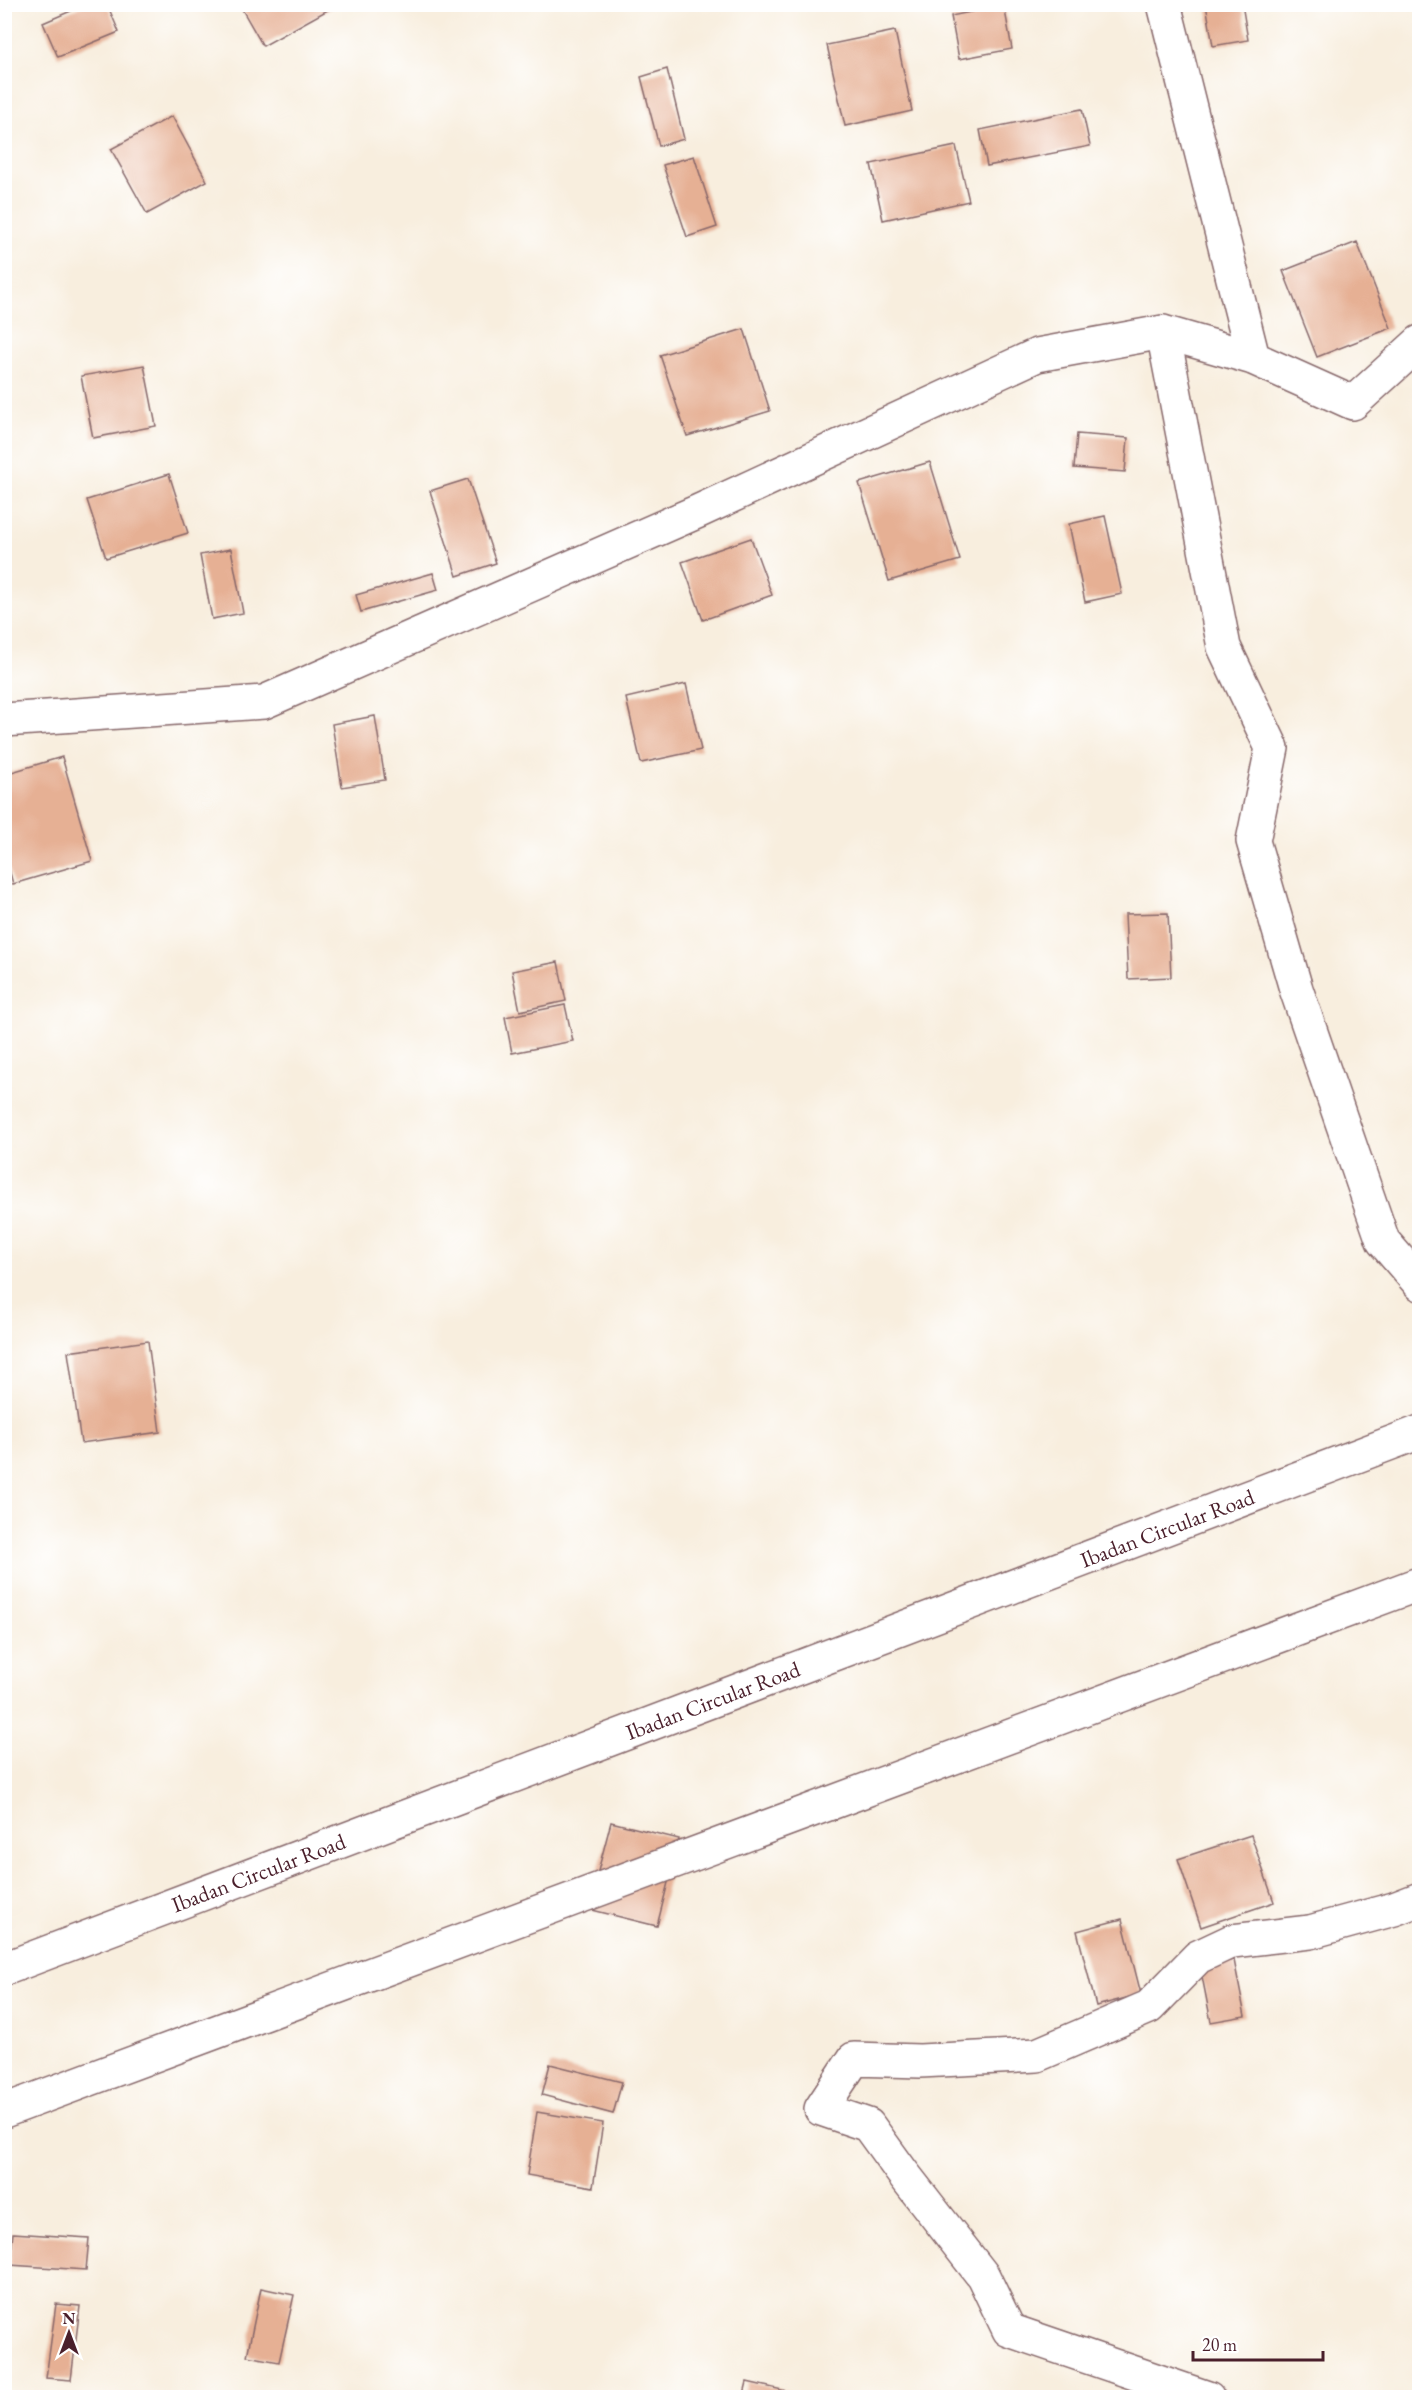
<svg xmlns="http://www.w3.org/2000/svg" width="1424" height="2402" font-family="'EB Garamond',serif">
  <rect width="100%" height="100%" fill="#fff"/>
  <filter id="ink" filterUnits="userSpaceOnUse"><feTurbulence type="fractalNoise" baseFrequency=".0167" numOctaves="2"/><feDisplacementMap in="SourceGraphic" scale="12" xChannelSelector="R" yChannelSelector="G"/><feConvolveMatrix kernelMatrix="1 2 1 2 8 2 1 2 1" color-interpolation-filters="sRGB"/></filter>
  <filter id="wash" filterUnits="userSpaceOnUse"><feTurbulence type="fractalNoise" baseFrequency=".008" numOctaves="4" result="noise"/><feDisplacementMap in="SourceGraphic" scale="24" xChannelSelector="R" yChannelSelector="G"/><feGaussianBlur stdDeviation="1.35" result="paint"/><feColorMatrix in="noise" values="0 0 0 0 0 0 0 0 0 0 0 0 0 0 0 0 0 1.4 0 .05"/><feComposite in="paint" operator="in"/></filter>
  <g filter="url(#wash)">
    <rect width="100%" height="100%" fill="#f8eede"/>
    <g id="blocks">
      <!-- building -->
      <path fill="#e6b094" d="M87,4H107L119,32L58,57L43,23Z
        M239,4H334L335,6L263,46Z
        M1206,4H1242L1248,40L1213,46Z
        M1004,5L1012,49L959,59L951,16Z
        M895,31L912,111L845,126L827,45Z
        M667,69L684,139L659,146L641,77Z
        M1082,109L1090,146L987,166L980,130Z
        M172,116L207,181L147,214L111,149Z
        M956,146L969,201L883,220L871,164Z
        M694,156L717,227L687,237L663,165Z
        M1357,242L1391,328L1317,357L1283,271Z
        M744,329L770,411L687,436L660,355Z
        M144,365L156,426L93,438L81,376Z
        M1077,434L1128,438L1125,472L1074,468Z
        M930,462L960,560L889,581L859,483Z
        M169,474L188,533L106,558L87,500Z
        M468,479L496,563L457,576L430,491Z
        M1105,516L1122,594L1085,602L1069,524Z
        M751,538L772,595L703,620L682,562Z
        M231,549L243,613L212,619L200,555Z
        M433,573L438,590L361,612L356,595Z
        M686,684L701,750L641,763L626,698Z
        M375,716L385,780L342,787L332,724Z
        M62,757L92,861L13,884L5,854V774Z
        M1168,913L1171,977L1128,979L1125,914Z
        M558,962L566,1001L520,1011L512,971Z
        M565,1005L573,1041L512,1053L505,1017Z
        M148,1341L160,1432L81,1443L68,1352Z
        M611,1822L679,1839L657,1926L588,1909Z
        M1251,1835L1274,1902L1201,1927L1178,1859Z
        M1122,1919L1141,1994L1096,2006L1077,1931Z
        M1234,1960L1245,2016L1211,2022L1200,1966Z
        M550,2064L622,2082L613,2114L542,2095Z
        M537,2112L603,2123L593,2187L527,2175Z
        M13,2233L89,2238L86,2270L10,2265Z
        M261,2288L294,2295L279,2362L247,2356Z
        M56,2304L80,2306L71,2380L46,2378Z
        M747,2382L791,2392L790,2398H743Z"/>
    </g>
  </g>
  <g filter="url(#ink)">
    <use href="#blocks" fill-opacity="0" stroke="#87676a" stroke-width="1.5"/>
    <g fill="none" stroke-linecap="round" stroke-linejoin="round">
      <!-- street casing -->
      <g stroke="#87676a" stroke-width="36">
        <path id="street" d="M1164,4L1253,358
          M1163,332L1224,647L1272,748L1253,841L1296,989L1383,1241L1420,1284
          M4,720L264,702L699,511L1037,355L1163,332L1253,358L1353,403L1420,342
          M1208,2398L1009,2330L983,2276L902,2172L868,2125L821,2109L854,2059L920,2061L1037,2055L1149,2007L1198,1957L1232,1941L1310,1932L1394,1909L1420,1899"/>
      </g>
      <!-- highway casing -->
      <g stroke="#87676a" stroke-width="36">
        <g id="highway">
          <path id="s1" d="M4,1969L1420,1432"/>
          <path d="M4,2111L1416,1585"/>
        </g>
      </g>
      <!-- street -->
      <use href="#street" stroke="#fff" stroke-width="33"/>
      <!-- highway -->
      <use href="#highway" stroke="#fff" stroke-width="33"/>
    </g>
  </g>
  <g text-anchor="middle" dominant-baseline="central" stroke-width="5" stroke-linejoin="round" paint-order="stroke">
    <!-- street labels -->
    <g font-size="22" fill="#4a1f2b" stroke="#fff">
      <text stroke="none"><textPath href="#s1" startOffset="1244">Ibadan Circular Road</textPath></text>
      <text stroke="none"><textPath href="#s1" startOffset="758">Ibadan Circular Road</textPath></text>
      <text stroke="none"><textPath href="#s1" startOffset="272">Ibadan Circular Road</textPath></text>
    </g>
  </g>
  <!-- margin -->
  <rect width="1424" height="2402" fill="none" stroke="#fff" stroke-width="24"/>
  <!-- north arrow -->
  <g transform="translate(69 2333)" stroke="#ffffff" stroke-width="4.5" paint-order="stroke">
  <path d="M0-4.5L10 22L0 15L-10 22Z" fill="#4a1f2b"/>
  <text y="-9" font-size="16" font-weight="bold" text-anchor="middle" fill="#4a1f2b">N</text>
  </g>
  <!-- scale -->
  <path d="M1193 2351v9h130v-9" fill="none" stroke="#4a1f2b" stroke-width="3"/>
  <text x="1202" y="2351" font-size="18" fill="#4a1f2b" stroke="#ffffff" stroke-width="4.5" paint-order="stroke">20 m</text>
</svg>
